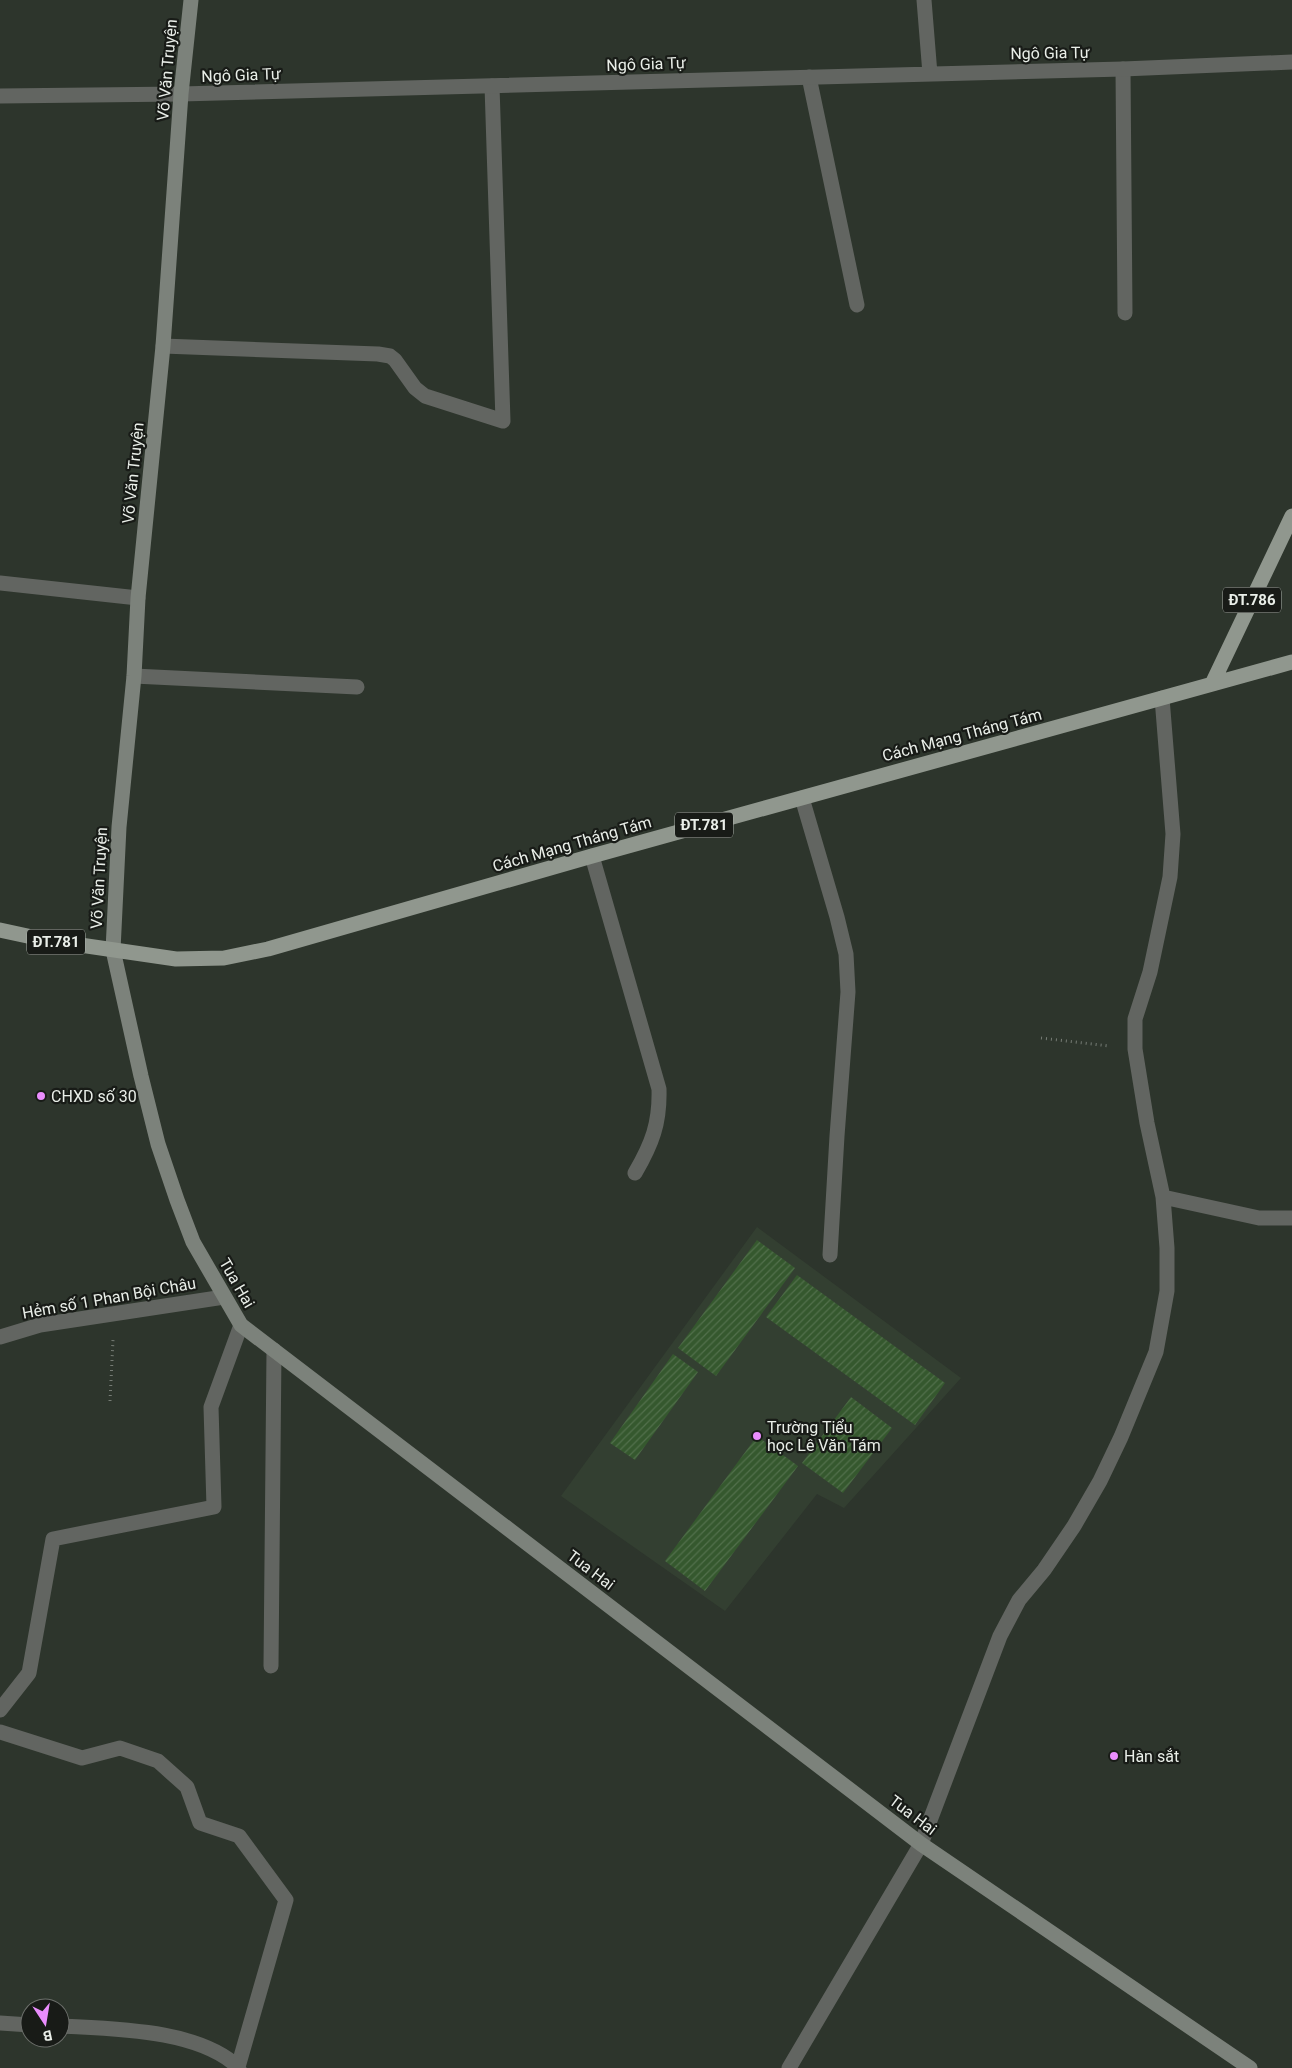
<svg xmlns="http://www.w3.org/2000/svg" width="1292" height="2068" font-family="Roboto,sans-serif">
  <defs>
    <pattern id="building-hatch" width="6" height="6" patternUnits="userSpaceOnUse" patternTransform="scale(1.25)"><rect width="6" height="6" fill="#35582e"/><path d="M-1 1l2-2M0 6l6-6M5 7l2-2" fill="none" stroke="#52704c"/></pattern>
  </defs>
  <rect width="100%" height="100%" fill="#2d352c"/>
  <!-- built -->
  <path fill="#333f31" d="M757,1227L961,1378L844,1508L817,1494L725,1611L561,1496Z"/>
  <!-- building -->
  <path fill="url(#building-hatch)" d="M757,1240L795,1268L716,1376L678,1348Z
    M797,1275L945,1383L915,1425L766,1317Z
    M673,1354L698,1372L635,1460L610,1443Z
    M851,1397L892,1428L843,1493L802,1463Z
    M757,1436L798,1466L705,1591L665,1561Z"/>
  <g fill="none" stroke-linecap="round" stroke-linejoin="round">
    <!-- path -->
    <path stroke="#767c75" stroke-width="3" stroke-dasharray="1 4" stroke-linecap="butt" d="M1041,1038L1109,1046
      M110,1401L113,1340"/>
    <!-- lane -->
    <path stroke="#626561" stroke-width="15" d="M1123,69L1125,313
      M809,77L857,305
      M163,346L378,354L390,356L395,360L415,388L425,396L503,421L492,86
      M134,676L357,687
      M1162,698L1173,834L1170,877L1150,972L1135,1019V1049L1147,1123L1163,1197L1259,1218H1292
      M802,798L837,917L846,954L848,992L837,1136L830,1255
      M592,856L659,1089C660,1123 652,1144 635,1173
      M0,1337L40,1325L224,1297
      M271,1666L274,1350
      M921,1844L1000,1636L1019,1600L1044,1570L1074,1526L1100,1481L1121,1437L1156,1352L1167,1291V1248L1163,1197"/>
    <!-- street -->
    <path stroke="#626561" stroke-width="15" d="M924,0L930,74
      M0,96L181,94L1123,69L1292,62
      M0,583L138,598
      M0,1710L29,1673L53,1539L214,1507L211,1407L241,1325
      M0,1732L82,1758L120,1748L158,1761L187,1787L200,1823L239,1836L286,1900L238,2067
      M0,2023L30,2025
      M60,2026C113,2029 199,2029 239,2068
      M789,2068L921,1844"/>
    <!-- secondary -->
    <path stroke="#7c827b" stroke-width="15" d="M191,0L181,94L163,346L138,598L134,676L119,827L113,950L141,1076L158,1144L177,1200L193,1242L241,1325L921,1844L1250,2068"/>
    <!-- primary -->
    <path stroke="#90978e" stroke-width="15" d="M1212,684L1292,516
      M0,930L46,940L176,959L224,958L268,949L592,856L1292,662"/>
  </g>
  <!-- markers -->
  <g fill="#ea8dfd" stroke="#181b17" stroke-width="2">
    <circle cx="41" cy="1096" r="5"/>
    <circle cx="757" cy="1436" r="5"/>
    <circle cx="1114" cy="1756" r="5"/>
  </g>
  <g text-anchor="middle" dominant-baseline="central" stroke-width="4.5" stroke-linejoin="round" paint-order="stroke">
    <!-- shield labels -->
    <g fill="#181b17" stroke="#aaafa9" stroke-width="1">
      <rect x="1223" y="587.5" width="58" height="25" rx="4"/>
      <rect x="675" y="812.5" width="58" height="25" rx="4"/>
      <rect x="27" y="929.5" width="58" height="25" rx="4"/>
    </g>
    <g font-size="15" font-weight="bold" fill="#e9eee8">
      <text x="1252" y="600">ĐT.786</text>
      <text x="704" y="825">ĐT.781</text>
      <text x="56" y="942">ĐT.781</text>
    </g>
    <!-- street labels -->
    <g font-size="16" fill="#e9eee8" stroke="#181b17">
      <text transform="translate(1050 53) rotate(-1)">Ngô Gia Tự</text>
      <text transform="translate(646 64) rotate(-2)">Ngô Gia Tự</text>
      <text transform="translate(167 70) rotate(-85)">Võ Văn Truyện</text>
      <text transform="translate(241 75) rotate(-2)">Ngô Gia Tự</text>
      <text transform="translate(133 473) rotate(-84)">Võ Văn Truyện</text>
      <text transform="translate(962 735) rotate(-15)">Cách Mạng Tháng Tám</text>
      <text transform="translate(572 844) rotate(-16)">Cách Mạng Tháng Tám</text>
      <text transform="translate(99 878) rotate(-87)">Võ Văn Truyện</text>
      <text transform="translate(237 1283) rotate(60)">Tua Hai</text>
      <text transform="translate(109 1298) rotate(-10)">Hẻm số 1 Phan Bội Châu</text>
      <text transform="translate(591 1570) rotate(37)">Tua Hai</text>
      <text transform="translate(913 1815) rotate(37)">Tua Hai</text>
    </g>
    <!-- poi labels -->
    <g font-size="16" fill="#e9eee8" stroke="#181b17" text-anchor="start">
      <text x="51" y="1096">CHXD số 30</text>
      <text x="767" y="1427">Trường Tiểu<tspan x="767" dy="18">học Lê Văn Tám</tspan></text>
      <text x="1124" y="1756">Hàn sắt</text>
    </g>
  </g>
  <!-- north arrow -->
  <g transform="translate(45 2023) rotate(168)"><circle r="24" fill="#181b17" stroke="#6c6f6b"/>
  <path d="M0-4L9 19L0 12L-9 19Z" fill="#ea8dfd"/>
  <text y="-8" font-size="14" font-weight="bold" text-anchor="middle" fill="#e9eee8">B</text>
  </g>
</svg>
